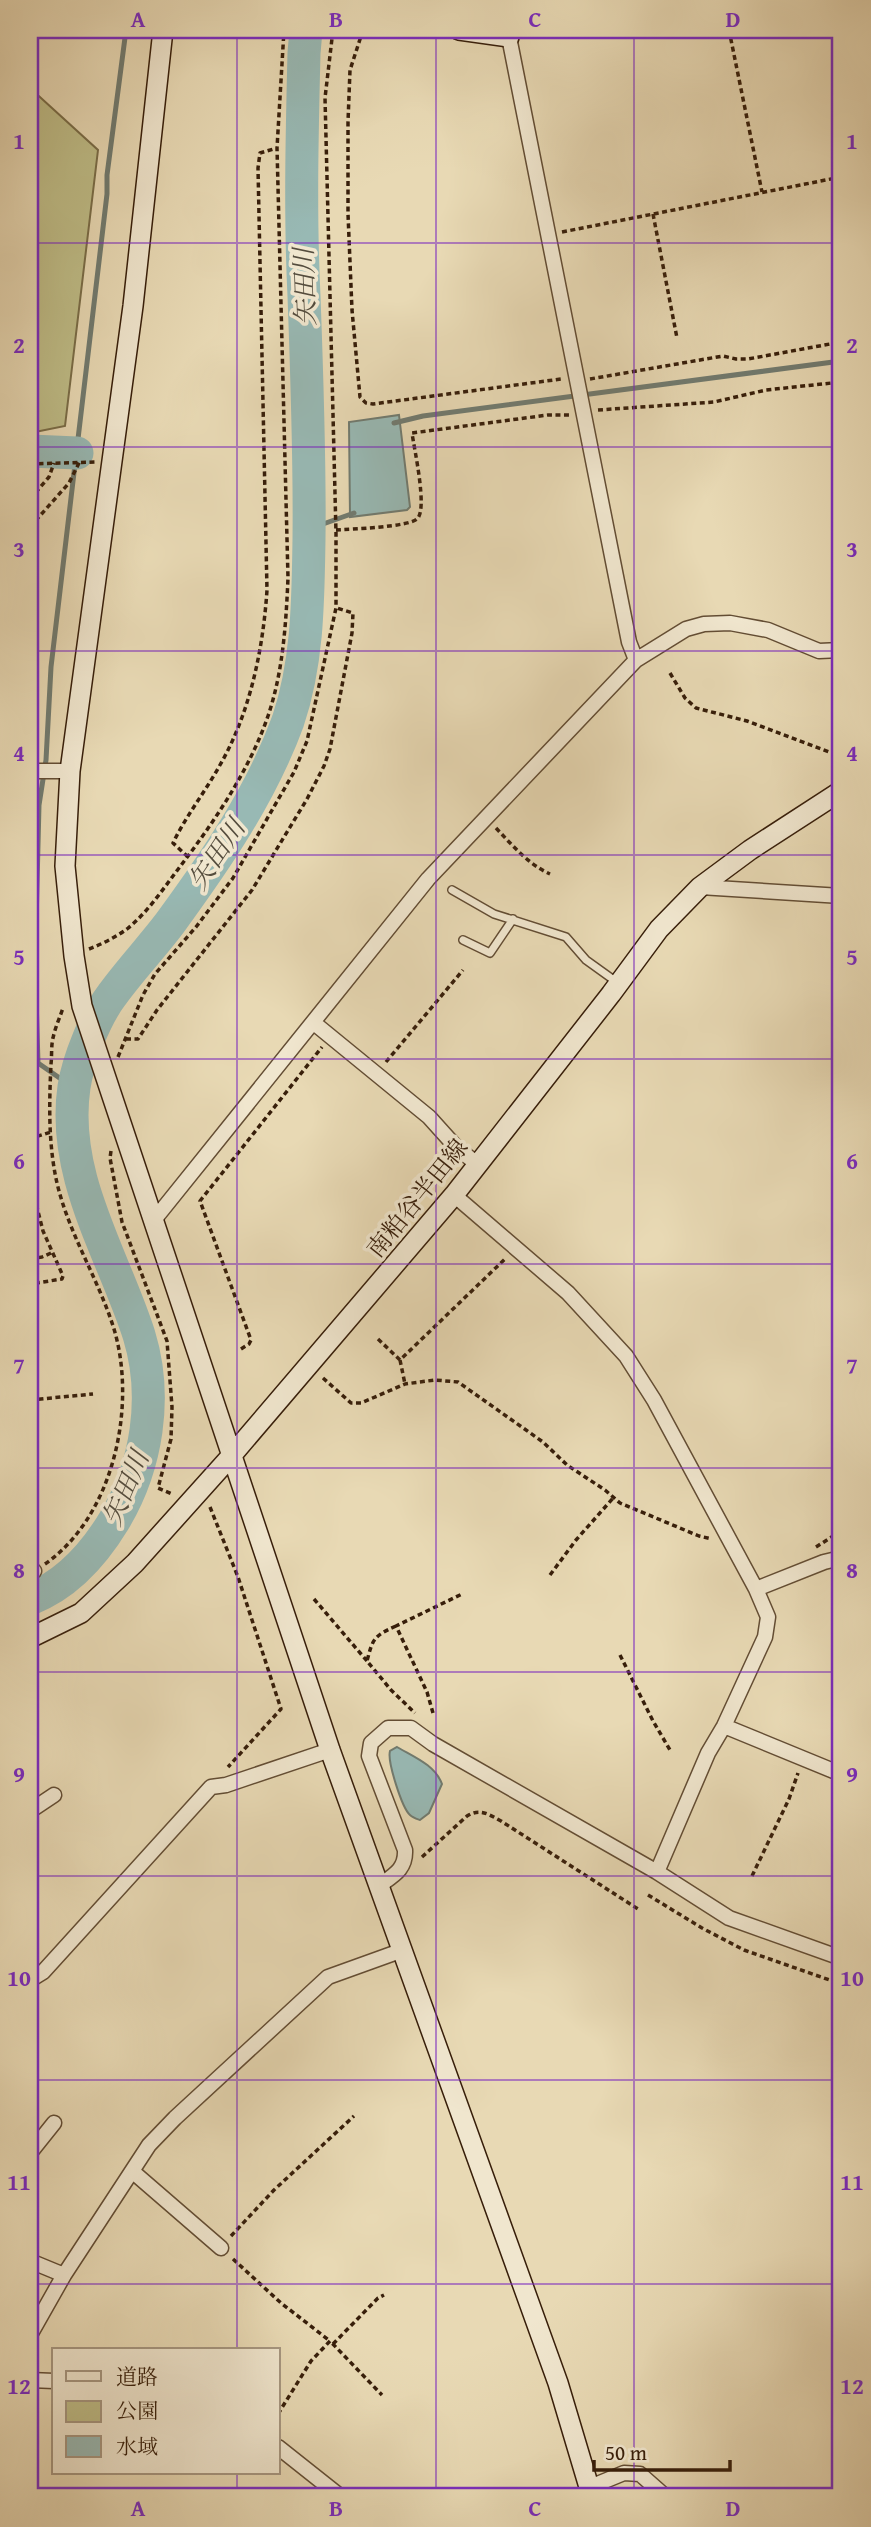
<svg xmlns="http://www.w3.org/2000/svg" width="871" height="2527" font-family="'Gentium Book Plus','Noto Serif JP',serif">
  <rect width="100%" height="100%" fill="#e8d9b4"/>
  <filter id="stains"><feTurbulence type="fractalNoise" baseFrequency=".00286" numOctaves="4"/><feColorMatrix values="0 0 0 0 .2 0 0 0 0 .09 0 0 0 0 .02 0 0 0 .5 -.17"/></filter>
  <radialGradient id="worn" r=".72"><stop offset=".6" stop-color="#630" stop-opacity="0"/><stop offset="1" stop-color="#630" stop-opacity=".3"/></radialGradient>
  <!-- green -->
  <path fill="#bebc87" stroke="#7a6d48" stroke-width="2" d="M30,88L98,150L65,426L30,433Z"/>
  <!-- water -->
  <path fill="#98b9b4" stroke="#717b70" stroke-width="2" d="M399,415L410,507L407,510L350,517L349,422Z
    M397,1747C414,1757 435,1765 442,1784L429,1813L420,1820C417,1819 413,1818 410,1815C402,1808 387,1761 390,1751Z"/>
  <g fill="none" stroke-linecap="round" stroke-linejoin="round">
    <!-- stream -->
    <path stroke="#717b70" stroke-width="5" d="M394,423L423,416L841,361
      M309,529L354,513
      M74,1088L38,1063L35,964L39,805L46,760L51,667L107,194V175L126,30"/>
    <!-- river -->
    <path stroke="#98b9b4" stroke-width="33" d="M30,451L77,453
      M30,1599C66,1585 94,1554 114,1521C147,1466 158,1397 139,1335C113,1254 61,1176 74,1087C78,1060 96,1016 112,995C130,970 152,947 170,923C216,860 261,795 288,721C308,662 308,600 309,539C310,458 307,377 304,296C300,215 302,134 304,53L306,30"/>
    <!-- lane casing -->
    <g stroke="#634d34" stroke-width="10">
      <path id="lane" d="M452,890L494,914L566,937L586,960L618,983
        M463,940L490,953L513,919"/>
    </g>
    <!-- street casing -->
    <g stroke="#634d34" stroke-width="17">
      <path id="street" d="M509,37L629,642L636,660
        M30,771H70
        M700,887L841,896
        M314,1023L429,1117L456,1147L477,1164
        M454,1195L568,1293L626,1356L654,1400L756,1589L768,1617L765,1637L724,1726L708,1753L657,1872
        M154,1220L428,879L636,660L686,629L704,624L730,623L768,630L819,651L841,650
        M30,1573L34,1571
        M756,1589L824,1562L841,1558
        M724,1726L841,1774
        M30,1811L54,1795
        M380,1885C394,1875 406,1869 405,1850L369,1756L371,1743L388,1728H411L433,1744L657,1872L729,1918L841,1958
        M30,1980L43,1972L211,1787L226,1785L330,1750
        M30,2153L54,2123
        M132,2171L221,2248
        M30,2261L64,2275
        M30,2335L64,2275L149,2145L175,2118L328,1977L403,1950
        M30,2380L54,2381
        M278,2447L341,2497
        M590,2487L624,2473L640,2474L666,2497"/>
    </g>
    <!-- secondary casing -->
    <g stroke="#371e0a" stroke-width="22">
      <path id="secondary" d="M163,30L133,306L70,771L65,866L74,956L82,1006L330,1750L558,2383L592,2497
        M459,30L509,37L507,30
        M30,1638L81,1613L135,1563L232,1455L454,1195L611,994L659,929L700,887L750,850L841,791"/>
    </g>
    <!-- path -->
    <path stroke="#371e0a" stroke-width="3.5" stroke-dasharray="5 3.5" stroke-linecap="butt" d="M363,30L350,70L348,122V214L352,310L360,397L366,403L373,404L561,379
      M729,30L762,192
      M838,30L841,48
      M653,214L677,338
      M562,232L841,177
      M590,379L723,356L736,359H748L841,342
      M598,410L714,402L766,390L841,382
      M30,464L96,462
      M30,499L49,477L54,463
      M30,527L69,483L80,461
      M336,530C351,529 408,527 417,519C428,510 414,448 412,433L548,415H570
      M670,673L685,698L696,708L747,721L837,755
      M841,735L837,758L841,768
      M496,828C513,846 528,864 550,874
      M188,857L173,843C186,816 205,792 220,765C250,713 263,650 267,590L258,168L260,153L277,148
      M89,949C102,944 116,937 127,929C148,912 163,889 179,868C214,822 249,771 268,716C283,672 286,624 288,578L277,148L284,30
      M126,1039H138L157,1010L252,890L307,799L324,766L330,749L352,633L353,613L337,608
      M118,1057L143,995L155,974L196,927L233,878L294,772L307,741L336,608V533L325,98L333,30
      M386,1062L463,970
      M30,1141L35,1137L51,1132
      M111,1151L110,1158L122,1222L167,1341L172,1407L171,1439L158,1488L172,1494
      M30,1180L43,1231L63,1276L62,1279L30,1284
      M30,1259L42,1257L51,1253
      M378,1339L400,1360L506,1258
      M241,1349L249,1344L251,1340L200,1201L322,1047
      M400,1360L405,1384
      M323,1378L351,1403H361L405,1384L435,1380L458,1382L543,1442L567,1465L605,1490L620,1503L699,1536L712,1539
      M30,1400L93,1394
      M210,1507L238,1577L281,1709L228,1767
      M816,1547L841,1531
      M45,1564C114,1516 137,1406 114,1329C99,1281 72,1239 59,1191C48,1150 49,1106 51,1064C52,1056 51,1046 53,1038C55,1028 60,1017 63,1008
      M550,1575L576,1540L614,1497
      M314,1599L367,1661
      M396,1626C374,1636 373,1638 367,1661L391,1690L415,1713
      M620,1655L653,1721L670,1750
      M433,1713L427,1692L396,1626L462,1594
      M422,1857L467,1816C480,1808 488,1814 501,1821L638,1909
      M752,1876L789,1799L798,1773
      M648,1895L702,1928L744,1950L841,1984
      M231,2236L274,2190L354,2116
      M233,2259L281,2303L330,2341
      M333,2344L378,2298L384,2295
      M278,2414L311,2361L330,2341L382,2395"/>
    <!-- lane -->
    <use href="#lane" stroke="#f0e6ce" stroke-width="7"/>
    <!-- street -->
    <use href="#street" stroke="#f0e6ce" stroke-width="14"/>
    <!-- secondary -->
    <use href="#secondary" stroke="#f0e6ce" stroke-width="19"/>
  </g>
  <!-- grid -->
  <path fill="none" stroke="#7b2cbf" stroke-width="2" stroke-opacity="0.55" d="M237,30V2350M436,30V2497M634,30V2497M30,243H841M30,447H841M30,651H841M30,855H841M30,1059H841M30,1264H841M30,1468H841M30,1672H841M30,1876H841M30,2080H841M30,2284H841M237,2473V2497"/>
  <g text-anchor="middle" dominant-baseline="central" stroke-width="7" stroke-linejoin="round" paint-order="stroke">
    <!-- street labels -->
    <g font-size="24" fill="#371e0a" stroke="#f0e6ce">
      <text transform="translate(417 1198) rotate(-51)">南粕谷半田線</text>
    </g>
    <!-- water labels -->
    <g font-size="26" font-style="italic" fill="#544c3d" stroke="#f0e6ce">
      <text transform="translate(304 287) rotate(-92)">矢田川</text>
      <text transform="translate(216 854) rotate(-56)">矢田川</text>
      <text transform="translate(125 1488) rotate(-67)">矢田川</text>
    </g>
  </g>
  <!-- margin -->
  <rect width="871" height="2527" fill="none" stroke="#e8d9b4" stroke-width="77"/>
  <!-- legend -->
  <rect x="52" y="2348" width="228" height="126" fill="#f0e6ce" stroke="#a69680" stroke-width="2"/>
  <rect x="66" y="2371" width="35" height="10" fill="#f0e6ce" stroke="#a69680" stroke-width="2"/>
  <text x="116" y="2384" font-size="21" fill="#371e0a">道路</text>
  <rect x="66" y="2401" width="35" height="21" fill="#bebc87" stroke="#a69680" stroke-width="2"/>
  <text x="116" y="2418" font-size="21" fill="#371e0a">公園</text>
  <rect x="66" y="2436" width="35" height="21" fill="#98b9b4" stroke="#a69680" stroke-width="2"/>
  <text x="116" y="2454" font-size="21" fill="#371e0a">水域</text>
  <!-- scale -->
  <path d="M594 2460v10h136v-10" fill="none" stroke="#371e0a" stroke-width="3.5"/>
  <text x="605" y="2460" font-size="21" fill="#371e0a" stroke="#f0e6ce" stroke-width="5" paint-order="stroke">50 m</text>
  <rect x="38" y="38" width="794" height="2450" fill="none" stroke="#7b2cbf" stroke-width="2.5"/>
  <g font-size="23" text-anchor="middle" font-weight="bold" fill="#7b2cbf">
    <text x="138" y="27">A</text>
    <text x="336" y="27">B</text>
    <text x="535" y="27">C</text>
    <text x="733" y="27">D</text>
    <text x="19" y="149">1</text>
    <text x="852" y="149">1</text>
    <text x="19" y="353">2</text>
    <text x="852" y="353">2</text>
    <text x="19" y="557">3</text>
    <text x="852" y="557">3</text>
    <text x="19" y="761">4</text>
    <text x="852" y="761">4</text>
    <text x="19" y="965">5</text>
    <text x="852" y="965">5</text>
    <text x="19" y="1169">6</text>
    <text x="852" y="1169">6</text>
    <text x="19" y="1374">7</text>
    <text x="852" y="1374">7</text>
    <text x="19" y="1578">8</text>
    <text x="852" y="1578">8</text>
    <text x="19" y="1782">9</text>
    <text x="852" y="1782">9</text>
    <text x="19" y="1986">10</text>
    <text x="852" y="1986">10</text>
    <text x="19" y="2190">11</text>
    <text x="852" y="2190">11</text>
    <text x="19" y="2394">12</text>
    <text x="852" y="2394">12</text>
    <text x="138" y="2516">A</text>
    <text x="336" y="2516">B</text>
    <text x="535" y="2516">C</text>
    <text x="733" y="2516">D</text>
  </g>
  <rect width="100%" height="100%" filter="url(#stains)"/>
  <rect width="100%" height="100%" fill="url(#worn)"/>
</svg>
